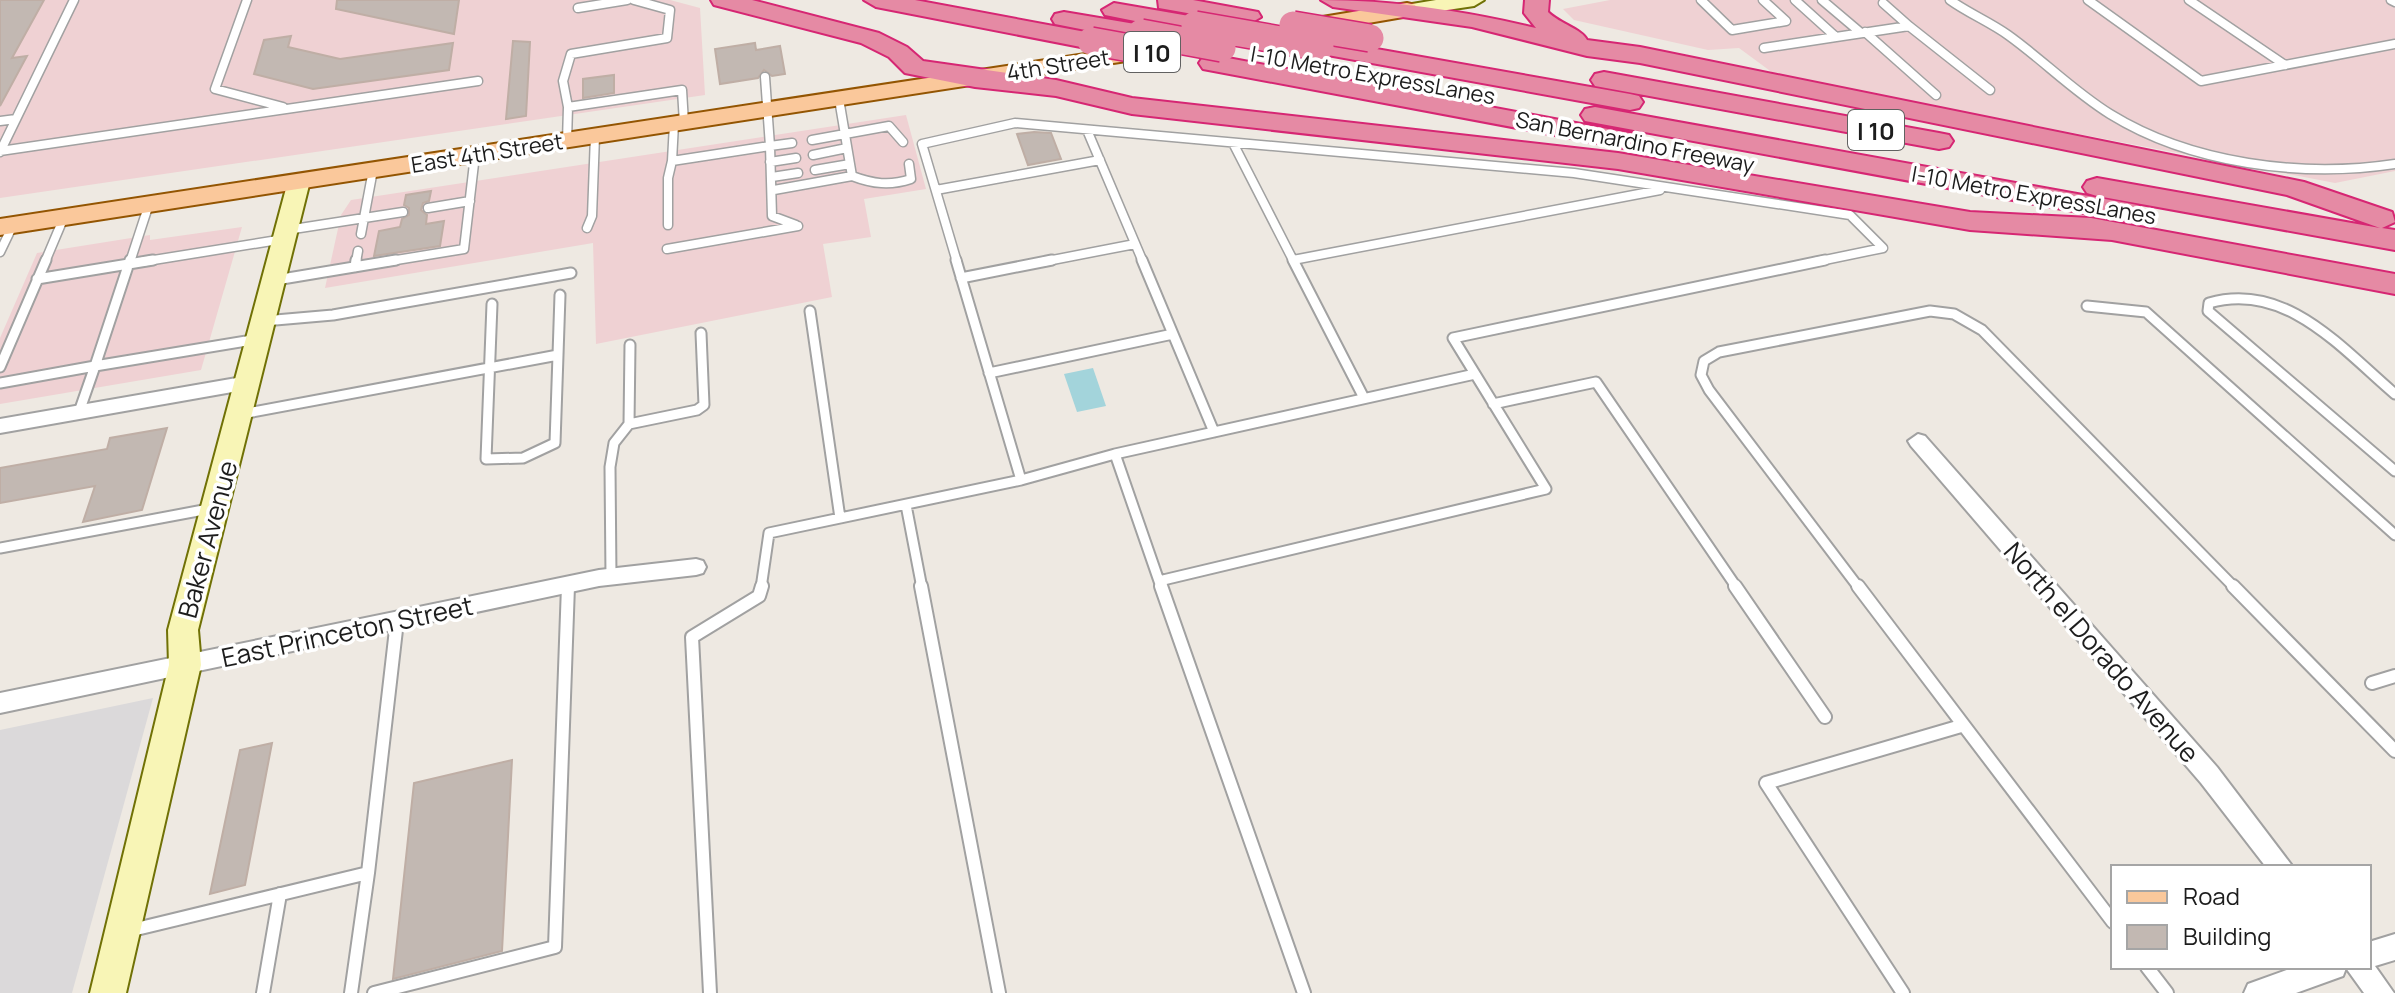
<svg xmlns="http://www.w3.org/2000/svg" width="2395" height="993" font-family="Manrope,sans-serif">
  <rect width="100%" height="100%" fill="#eee9e2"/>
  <!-- residential -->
  <path fill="#dbd9da" d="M153,698L72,993H0V730Z"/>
  <!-- commercial -->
  <path fill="#efd1d3" d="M0,0H670L700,8L705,95L0,198Z
    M1610,0H2395V171L2335,183L1777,76L1739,48L1708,50L1574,20L1563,9Z
    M906,115L926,189L864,199L871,237L823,244L832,297L596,344L593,243L325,288L341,215L351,200Z
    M242,227L201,370L0,404V338L37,253L150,235V240Z"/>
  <!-- water -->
  <path fill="#a3d4db" d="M1093,368L1106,406L1077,412L1064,374Z"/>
  <!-- building -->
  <path fill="#c2b8b2" stroke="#bfaea5" stroke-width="2" d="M0,0H44L12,58L27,56L0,106Z
    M337,0H459L454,34L336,9Z
    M291,36L288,47L340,59L453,43L449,70L313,89L254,74L264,40Z
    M513,41L530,42L526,116L506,119Z
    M755,43L756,50L780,46L785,74L772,76L764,70L758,78L720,84L715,49Z
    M614,75V93L583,98V79Z
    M1034,132L1051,133L1061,159L1028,165L1017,134Z
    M431,191L429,201L423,203L421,210L427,215L426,224L444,221L440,246L374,256L379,231L400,227L402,219L409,215V208L404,205L406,195Z
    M167,428L142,510L83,522L95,486L0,503V468L107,449L110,438Z
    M272,743L245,885L210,894L240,750Z
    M512,760L502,951L393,979L414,783Z"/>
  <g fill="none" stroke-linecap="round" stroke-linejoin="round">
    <!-- lane-far2 casing -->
    <g stroke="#a1a1a1" stroke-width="11">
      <path id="lane-far2" d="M247,0L215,89L283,107
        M1701,0L1732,30L1786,21L1763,0
        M1795,0L1836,37L1909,26L1990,90
        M1822,0L1861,33
        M1950,0C1968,13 1990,22 2008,35C2043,60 2073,91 2110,114C2191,164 2302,178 2395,164
        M2088,0L2201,81L2395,44
        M2189,0L2285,65
        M2391,0L2395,2
        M1883,3L1909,26
        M578,8L627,0
        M1865,32L1936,95
        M1764,48L1836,37
        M568,107L563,81L571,54L667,38L670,10L634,0
        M0,121L16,119
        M674,124L672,161L770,146L765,77
        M1087,130L1143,262
        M812,140L889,126L903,142
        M567,141L568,107L682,90L684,123
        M792,143L770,146L772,216L796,225
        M1233,143L1294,262
        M0,151L478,81
        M0,152L74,0
        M813,155L847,148
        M770,162L796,158
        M815,170L850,164
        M852,176C873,184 890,186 911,179L909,164
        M772,177L798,173
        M774,190L852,176L839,99
        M936,190L1100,160
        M428,208L470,201
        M668,225V178L672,161
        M587,228L592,216L595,136
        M287,230L403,212
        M361,234L373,170
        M667,249L798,226
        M0,252L13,225
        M1293,260L1660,190
        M45,262L64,217
        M130,262L149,204
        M141,262L284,239
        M356,262L358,251
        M384,262L464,249L475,155
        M957,262L922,144L1015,123L1574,173L1850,215L1883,248L1815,262
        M1042,262L1135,244"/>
    </g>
    <!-- lane-far1 casing -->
    <g stroke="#a1a1a1" stroke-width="13">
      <path id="lane-far1" d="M956,260L1021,480L1115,454L1159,581
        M1142,260L1214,432
        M1293,260L1364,398
        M355,267L356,260
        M961,278L1052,260
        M37,279L153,260
        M276,280L396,260
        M492,304L486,459L523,458L555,443L558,355
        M2087,306L2146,312L2395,535
        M810,311L840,518
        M264,321L333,315L571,273
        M0,367L46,260
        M989,373L1173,334
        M0,383L95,366L130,260
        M2395,394C2341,348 2286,281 2209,303L2208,311L2395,471
        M1493,404L1596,382L1737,588
        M79,412L95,366L258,339
        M242,414L558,355L560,295
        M629,424L630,345
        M1115,454L1475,374
        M906,505L922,588
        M0,548L214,508
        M611,577L610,467L614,443L629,424L697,410L704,405L701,333
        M1159,581L1162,588
        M1159,581L1546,489L1453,338L1825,260
        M761,588L769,533L1021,480
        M1859,588L1709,390L1701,375L1704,361L1719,352L1930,311L1954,314L1982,330L2235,588"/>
    </g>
    <!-- lane casing -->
    <g stroke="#a1a1a1" stroke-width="16">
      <path id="lane" d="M921,586L999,993
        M1161,586L1304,993
        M1735,586L1825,717
        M1858,586L2113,922
        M2233,586L2395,751
        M2372,683L2395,676
        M128,931L368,873L397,621
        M2147,967L2167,993
        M263,993L280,894
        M351,993L368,873
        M374,993L555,947L568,586
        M710,993L692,637L759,596L762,586
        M1903,993L1766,783L1961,726"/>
    </g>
    <!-- street casing -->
    <g stroke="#a1a1a1" stroke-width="4">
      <path id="street" d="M248,376L257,383L255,388L0,433V419Z
        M1918,434L1925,436L2217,767L2293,867H2266L2201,783L1911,446L1908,441Z
        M696,559L703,561L706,567L703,573L696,575L599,586L0,713V693L599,570Z
        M2395,934V960L2375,966L2394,993H2364L2346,968L2343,976L2296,993H2244L2248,984L2295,967H2369V942Z"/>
    </g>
    <!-- secondary casing -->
    <g stroke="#707106" stroke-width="4">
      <path id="secondary" d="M1436,0H1484L1474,6L1407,16L1397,10L1400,6Z
        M299,174L310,181L198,630L201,665L126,993H90L169,665L168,630L288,181Z"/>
    </g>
    <!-- primary casing -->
    <g stroke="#935502" stroke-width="4">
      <path id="primary" d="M1407,3L1415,5L1418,10L1415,15L1304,34L1293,27L1304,20Z
        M1151,44L1159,46L1162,51L1159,56L0,235V219Z"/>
    </g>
    <!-- highway casing -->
    <g stroke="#d62673" stroke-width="4">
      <path id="highway" d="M711,0H752L879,33L907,47L923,61L1056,80L1132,98L1618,153L1970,212L2091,218L2395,274V294L2112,240L1970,230L1618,169L1132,114L1056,96L975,87L905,73L889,57L861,43L714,5Z
        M864,0H915L1091,33L1104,41L1091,49L876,7Z
        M1158,0H1193L1258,12L1261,17L1249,24L1159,8Z
        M1321,0C1395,0 1464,11 1536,28L1524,13L1525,0H1549L1548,12C1560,24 1582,29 1587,40L1640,47L2304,182L2392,212L2395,222L2382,228L2395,230V250L2097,196L2087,193L2083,187L2087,181L2097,178L2380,228L2287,195L1640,63L1587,56L1472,27L1333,7Z
        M1114,3L1195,17L1208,25L1195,33L1105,15L1102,10Z
        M1064,12L1141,25L1154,33L1141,41L1055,24L1052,19L1055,14Z
        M1320,39L1630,94L1639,96L1643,102L1639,108L1630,110L1311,52L1307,47L1311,42Z
        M1212,55L1624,132L1634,134L1638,140L1634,146L1624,148L1203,69L1199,63L1203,57Z
        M1604,72L1939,133L1949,135L1953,141L1949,147L1939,149L1595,86L1591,80L1595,74Z
        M1595,107L2127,203L2137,205L2142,212L2137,219L2127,221L1585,121L1581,115L1585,109Z"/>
    </g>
    <!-- lane-far2 -->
    <use href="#lane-far2" stroke="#fff" stroke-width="8"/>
    <!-- lane-far1 -->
    <use href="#lane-far1" stroke="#fff" stroke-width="9"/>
    <!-- lane -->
    <use href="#lane" stroke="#fff" stroke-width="12"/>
    <!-- street -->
    <use href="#street" fill="#fff" fill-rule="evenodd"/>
    <!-- secondary -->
    <use href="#secondary" fill="#f8f5b6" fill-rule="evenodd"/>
    <!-- primary -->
    <use href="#primary" fill="#fac89b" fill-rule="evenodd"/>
    <!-- highway -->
    <use href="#highway" fill="#e58aa4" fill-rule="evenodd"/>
    <!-- highway-bridge casing -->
    <g stroke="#d62673" stroke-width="30" stroke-linecap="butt">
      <path id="highway-bridge" d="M1195,25L1320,47
        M1293,25L1370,38
        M1141,33L1222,48
        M1091,41L1168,55"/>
    </g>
    <!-- highway-bridge -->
    <use href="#highway-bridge" stroke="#e58aa4" stroke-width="27"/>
  </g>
  <g text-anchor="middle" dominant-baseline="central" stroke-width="7" stroke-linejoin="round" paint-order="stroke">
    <!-- far-street labels -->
    <g font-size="22" fill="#1d1d1d" stroke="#fff">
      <text transform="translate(1058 65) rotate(-9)">4th Street</text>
      <text transform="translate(1373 75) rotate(10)">I-10 Metro ExpressLanes</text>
      <text transform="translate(1635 142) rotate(11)">San Bernardino Freeway</text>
      <text transform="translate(487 153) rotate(-9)">East 4th Street</text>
      <text transform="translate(2034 195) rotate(10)">I-10 Metro ExpressLanes</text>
    </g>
    <!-- shield labels -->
    <g fill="#fff" stroke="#616161" stroke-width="2">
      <rect x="1124" y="32" width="56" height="40" rx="6"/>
      <rect x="1848" y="110" width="56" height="40" rx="6"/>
    </g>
    <g font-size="24" font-weight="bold" fill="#1d1d1d">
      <text x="1152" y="52">I 10</text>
      <text x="1876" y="130">I 10</text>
    </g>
    <!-- street labels -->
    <g font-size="26" fill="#1d1d1d" stroke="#fff">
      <text transform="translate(207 539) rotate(-75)">Baker Avenue</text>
      <text transform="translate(347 631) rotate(-12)">East Princeton Street</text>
      <text transform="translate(2102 652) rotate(49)">North el Dorado Avenue</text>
    </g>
  </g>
  <!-- legend -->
  <rect x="2111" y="865" width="260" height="104" fill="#ffffff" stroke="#a5a5a5" stroke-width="2"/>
  <rect x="2127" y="891" width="40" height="12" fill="#fac89b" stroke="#a5a5a5" stroke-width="2"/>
  <text x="2183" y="905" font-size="24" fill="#1d1d1d">Road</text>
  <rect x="2127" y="925" width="40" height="24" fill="#c2b8b2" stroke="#a5a5a5" stroke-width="2"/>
  <text x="2183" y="945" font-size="24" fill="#1d1d1d">Building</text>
</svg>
